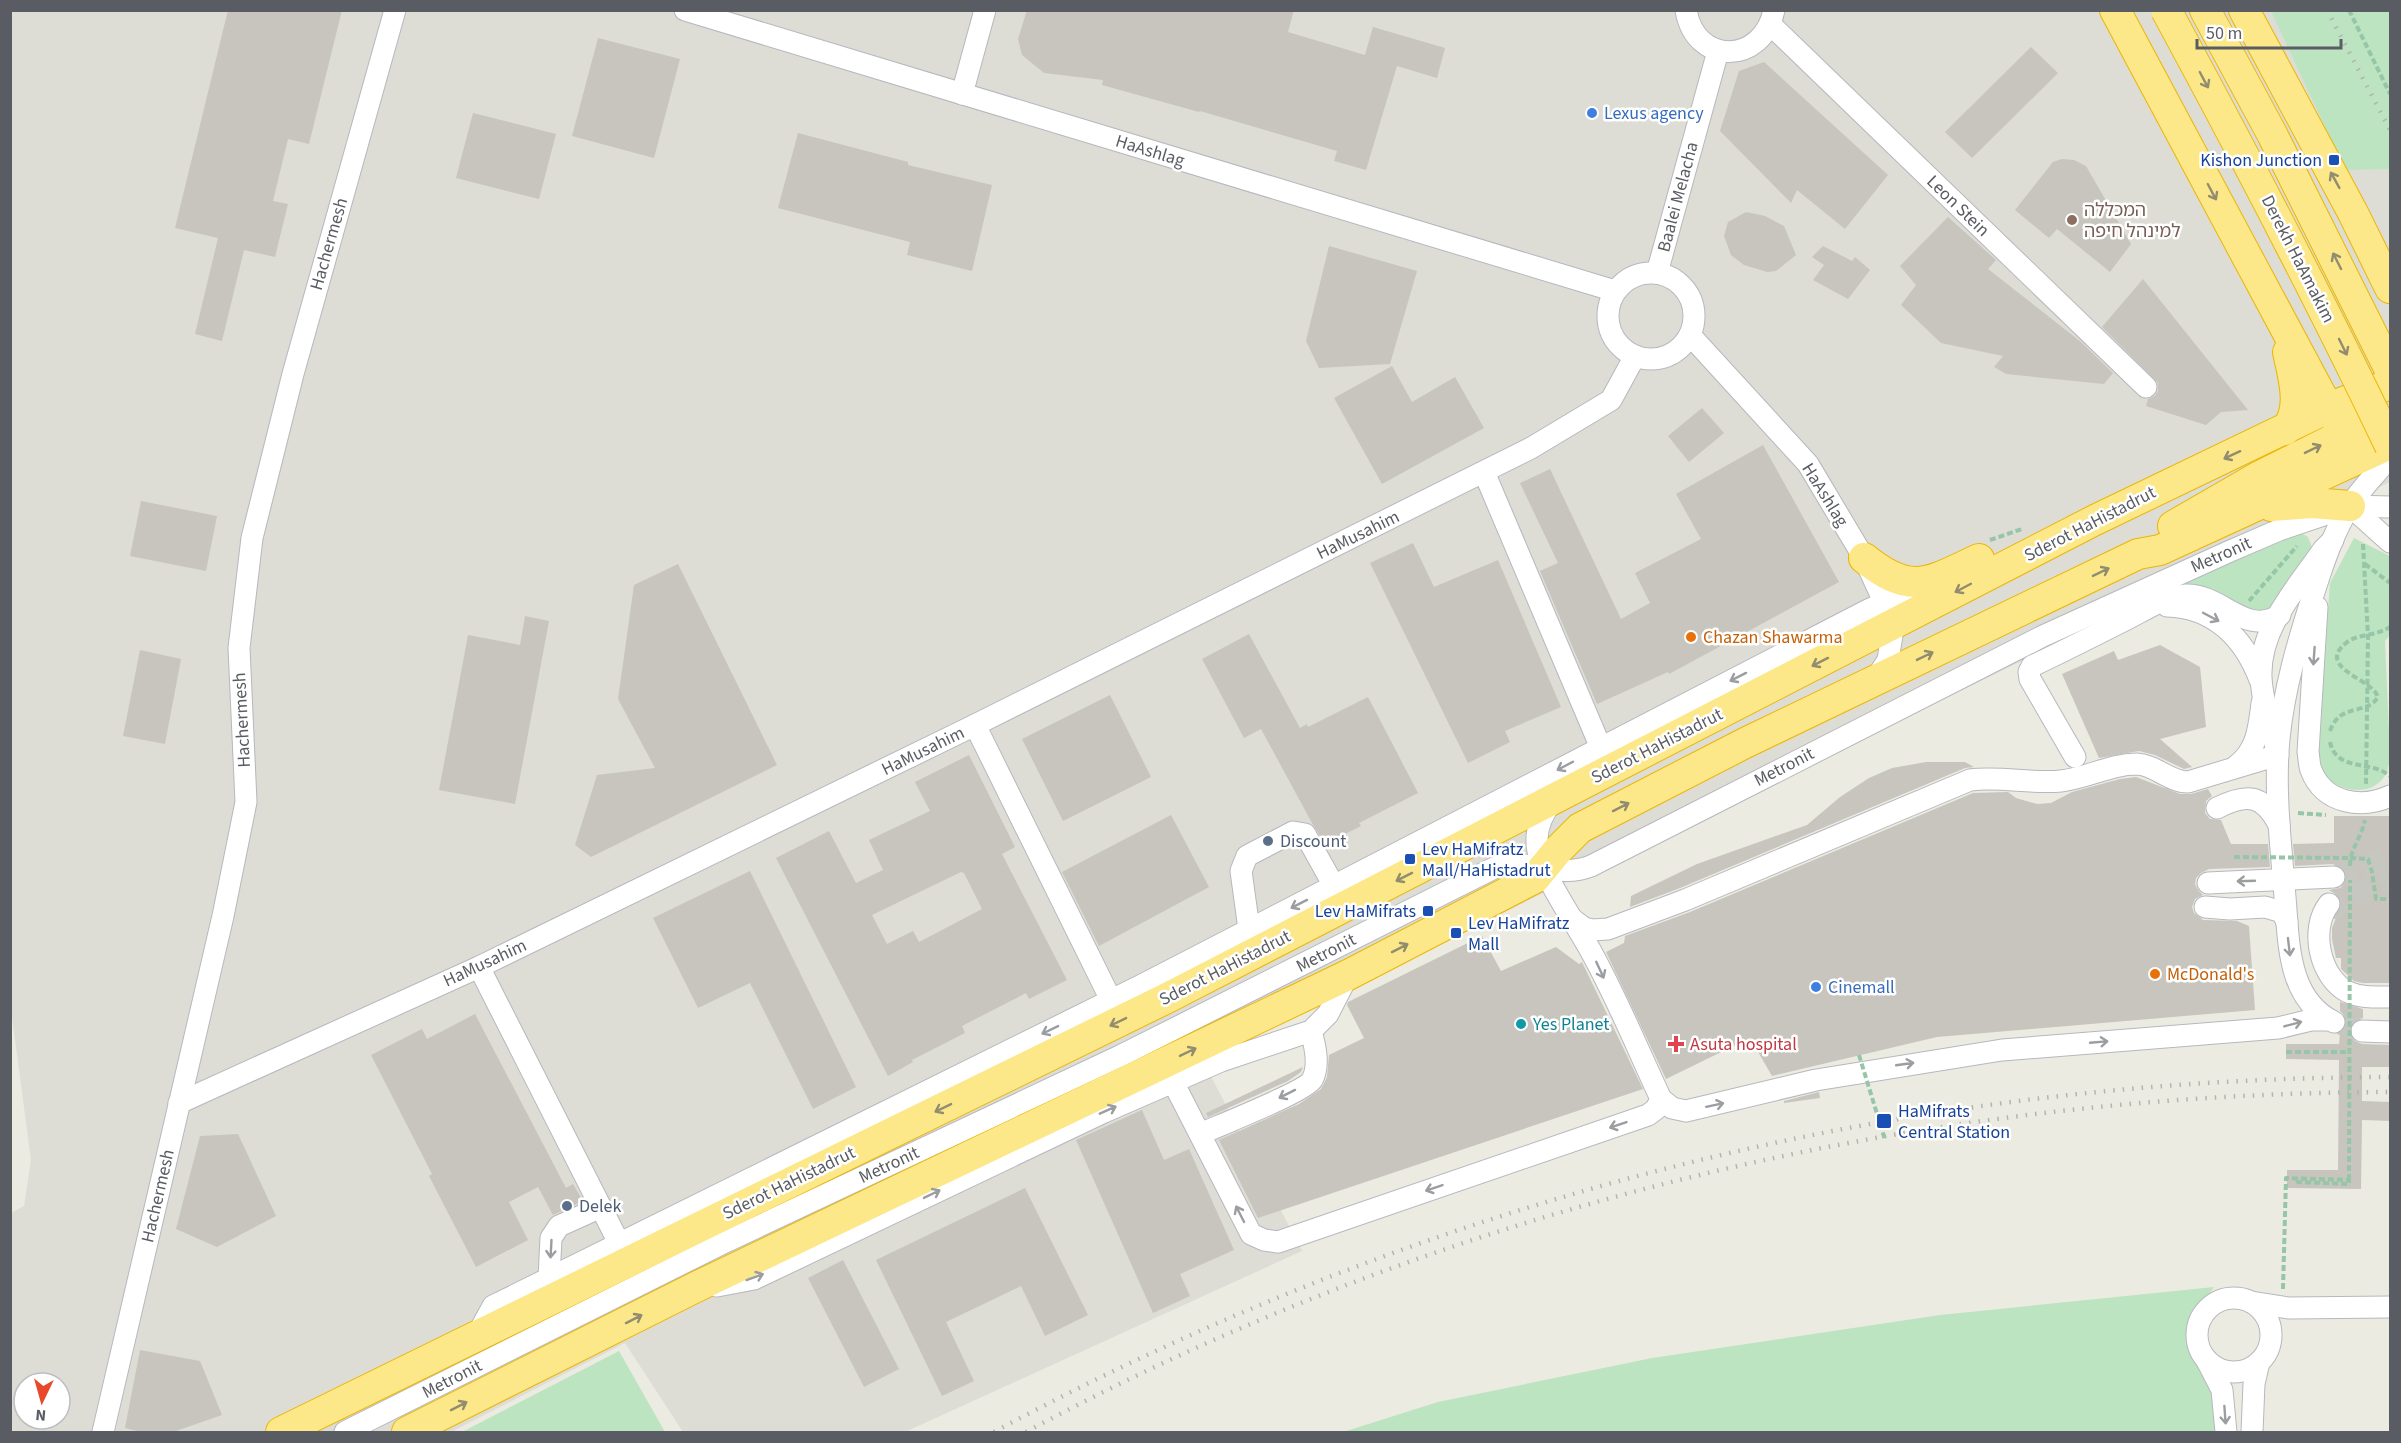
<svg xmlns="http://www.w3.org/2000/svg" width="2401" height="1443" font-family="'Source Sans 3','Noto Sans Hebrew',sans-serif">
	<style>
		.industrial { fill: #dddcd5; fill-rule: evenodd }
		.green { fill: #bde4c0 }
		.building { fill: #c7c5be; fill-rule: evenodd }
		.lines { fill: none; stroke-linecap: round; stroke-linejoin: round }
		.minor-tunnel { stroke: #c7c7c1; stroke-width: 21; stroke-dasharray: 21 10; stroke-linecap: butt }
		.minor-casing { stroke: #b6b8be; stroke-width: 23 }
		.highway-casing { stroke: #ecb601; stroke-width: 32 }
		.path { stroke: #96c5a8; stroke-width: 4; stroke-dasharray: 6 3; stroke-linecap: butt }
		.minor { stroke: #fff; stroke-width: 21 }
		.highway { stroke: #fce888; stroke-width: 30 }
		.rail { stroke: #b2b3b3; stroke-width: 4.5; stroke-dasharray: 1.5 8; stroke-linecap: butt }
		.highway-bridge-casing { stroke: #ecb601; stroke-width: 32; stroke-linecap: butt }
		.path-bridge { stroke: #96c5a8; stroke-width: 4; stroke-dasharray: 6 3; stroke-linecap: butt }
		.highway-bridge { stroke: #fce888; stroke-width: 30 }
		.oneway { stroke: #928d6f }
		.oneway2 { stroke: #9b9da1 }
		.shop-dot { fill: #3f7fe0; stroke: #fff; stroke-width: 2 }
		.transit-dot { fill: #1a4fb4; stroke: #fff; stroke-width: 2 }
		.education-dot { fill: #8d6e63; stroke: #fff; stroke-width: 2 }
		.food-dot { fill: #e8710a; stroke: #fff; stroke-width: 2 }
		.service-dot { fill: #5c6f8a; stroke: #fff; stroke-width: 2 }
		.culture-dot { fill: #0f9aa8; stroke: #fff; stroke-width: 2 }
		.health-dot { fill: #e0444e; stroke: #fff; stroke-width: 2 }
		.labels { text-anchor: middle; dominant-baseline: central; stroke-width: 5; stroke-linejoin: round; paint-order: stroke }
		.shop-label { font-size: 18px; fill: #366cbe; stroke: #fff; text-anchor: start }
		.street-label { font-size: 18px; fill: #595c62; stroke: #fff }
		.transit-label { font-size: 18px; fill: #164399; stroke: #fff; text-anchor: start }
		.education-label { font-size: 18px; fill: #785e54; stroke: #fff; text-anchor: start }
		.food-label { font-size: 18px; fill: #c56008; stroke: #fff; text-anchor: start }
		.service-label { font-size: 18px; fill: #4e5e75; stroke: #fff; text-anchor: start }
		.culture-label { font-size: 18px; fill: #0d838f; stroke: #fff; text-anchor: start }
		.health-label { font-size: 18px; fill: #be3a42; stroke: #fff; text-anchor: start }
	</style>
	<rect width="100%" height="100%" fill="#ecebe1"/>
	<path class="industrial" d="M10,11H2390V482L1202,1059L1302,1251L905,1432H683L625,1343L451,1432H11V1213L24,1206L31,1160L10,1002ZM24,1383H60V1419H24Z"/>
	<g class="green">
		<polygon points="2271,11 2390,11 2390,169 2345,170"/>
		<polygon points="2301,533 2308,537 2313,550 2273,607 2263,614 2174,587"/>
		<path d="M2354,538L2390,556V635L2385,641L2390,754C2389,763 2389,770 2384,777C2371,797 2338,792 2325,775C2319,769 2318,761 2317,753L2330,583Z"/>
		<polygon points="2214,1287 2196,1312 2189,1336 2191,1349 2213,1388 2220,1432 1343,1432 1438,1402 1652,1358 1940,1315"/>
		<polygon points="619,1351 665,1432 462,1432"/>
	</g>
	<g class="building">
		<polygon points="228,10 342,10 309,144 288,139 273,201 288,204 275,257 244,250 222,341 195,334 218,238 175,228"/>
		<polygon points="1027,10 1294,10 1288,32 1365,55 1373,27 1445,48 1437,78 1397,66 1366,170 1334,161 1337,151 1200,111 1199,112 1102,85 1103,80 1044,73 1022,55 1018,39"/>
		<polygon points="598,38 680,59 654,158 572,136"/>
		<polygon points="2031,47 2058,73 1972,158 1945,132"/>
		<polygon points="1764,62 1888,175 1845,229 1797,190 1791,203 1720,131 1739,71"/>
		<polygon points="473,113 556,134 539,199 456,178"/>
		<polygon points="798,133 908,162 908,165 992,185 972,271 907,255 910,242 778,208"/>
		<polygon points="2062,159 2074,160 2086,166 2131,244 2110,272 2057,229 2049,238 2015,210 2053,162"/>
		<polygon points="1746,212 1765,216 1784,226 1796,255 1776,271 1767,272 1744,265 1731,255 1724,236 1728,222"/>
		<polygon points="1948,217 1996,260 1988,269 2081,342 2113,373 2104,384 2006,374 1994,367 2003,356 1941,343 1901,305 1916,285 1900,266"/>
		<polygon points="1329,246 1417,271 1390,364 1319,368 1306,341"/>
		<polygon points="1823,246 1852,261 1855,257 1870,270 1848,299 1813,280 1824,265 1812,257"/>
		<polygon points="2143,279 2248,410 2221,412 2206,425 2146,406 2148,399 2155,396 2158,391 2158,383 2102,327"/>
		<polygon points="1392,366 1412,402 1455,377 1484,428 1382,484 1334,398"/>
		<polygon points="1702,408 1724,433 1689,462 1668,436"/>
		<polygon points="1763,445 1839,582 1669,674 1668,672 1597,704 1540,571 1558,563 1520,483 1550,469 1621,619 1650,603 1635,573 1701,539 1676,494"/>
		<polygon points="141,501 217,516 206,571 130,556"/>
		<polygon points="1413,543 1434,587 1498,560 1561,707 1505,731 1510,742 1468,763 1370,563"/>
		<polygon points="678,564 777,765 591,857 575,845 597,775 655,768 618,699 634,585"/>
		<polygon points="525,616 549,621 515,804 439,790 468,635 520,645"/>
		<polygon points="1249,634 1300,728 1307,724 1308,727 1368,697 1418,793 1359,823 1361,826 1325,844 1312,823 1261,729 1244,738 1202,659"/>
		<polygon points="2160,645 2200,667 2206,727 2160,739 2192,767 2184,769 2155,755 2139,751 2099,758 2062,674 2114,651 2118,660"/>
		<polygon points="140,650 181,659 165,744 123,736"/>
		<polygon points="1110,695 1151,777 1063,821 1022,739"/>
		<path d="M969,755L1015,847L1002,854L1067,980L1029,999L1026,993L962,1026L965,1033L912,1060L913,1062L888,1076L776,858L829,831L856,883L883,870L869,840L930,811L915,782ZM961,872L964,873L982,909L919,942L913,931L887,944L872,915Z"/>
		<polygon points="1926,762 1965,762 1974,767 1965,768 1680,888 1630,907 1631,896 1697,864 1807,825 1840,797 1869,778 1892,768"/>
		<polygon points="2136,777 2180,794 2191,794 2208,789 2212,796 2206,801 2205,813 2210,819 2221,820 2231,844 2268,844 2270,867 2209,869 2201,873 2196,878 2195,884 2198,890 2203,895 2195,899 2192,907 2194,913 2203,920 2237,921 2249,926 2255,1010 1937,1037 1772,1076 1750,1038 1666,1079 1606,952 1624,943 1625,936 1690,912 1973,793 2008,792 2016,798 2037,804 2051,803 2072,792 2120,779"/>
		<polygon points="1171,815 1209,887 1099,946 1062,872"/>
		<polygon points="2334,816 2391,816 2391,983 2363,983 2354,981 2341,969 2341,958 2336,958 2332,939 2332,928 2342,903 2340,897 2329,890 2340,888 2345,883 2347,877 2344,870 2333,864 2295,866 2293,844 2334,843"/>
		<polygon points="750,871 856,1087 813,1109 750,983 698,1008 653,918"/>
		<polygon points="1482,936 1501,971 1556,947 1579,964 1582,962 1643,1089 1258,1218 1219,1140 1299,1104 1321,1089 1327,1077 1329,1055 1364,1038 1347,1005 1348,1002"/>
		<polygon points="2340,1002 2363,1009 2363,1018 2356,1020 2349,1030 2351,1036 2355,1041 2362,1044 2391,1045 2391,1067 2362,1067 2362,1101 2391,1102 2391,1121 2362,1120 2361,1189 2287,1188 2287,1170 2338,1170 2339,1060 2286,1059 2286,1044 2339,1044 2340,1033 2345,1028 2347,1022 2345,1016 2340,1011"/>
		<polygon points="475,1014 566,1188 573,1184 583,1201 553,1215 538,1187 509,1202 528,1240 476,1267 429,1176 432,1174 371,1055 422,1029 427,1039"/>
		<polygon points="1303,1067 1301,1072 1288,1081 1208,1117 1206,1113"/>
		<polygon points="1819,1092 1820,1098 1784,1103 1784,1101"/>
		<polygon points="1142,1110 1164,1160 1189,1149 1234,1250 1180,1274 1190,1296 1153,1313 1076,1140"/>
		<polygon points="238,1134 276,1216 217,1247 176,1229 200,1136"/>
		<polygon points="1025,1188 1088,1315 1045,1336 1021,1286 946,1322 974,1381 942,1396 876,1260"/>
		<polygon points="843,1260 899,1369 864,1387 808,1278"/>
		<polygon points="140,1350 200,1361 222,1415 173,1432 141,1432 125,1428"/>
	</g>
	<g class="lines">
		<g class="minor-tunnel">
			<polyline points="2334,877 2368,865 2390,853"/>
			<path d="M2329,916C2339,895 2372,891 2390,879"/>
			<polyline points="2340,1024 2362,1031"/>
		</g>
		<g class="minor-casing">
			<g id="minor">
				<polyline points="685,10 1615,291"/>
				<path d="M1686,10C1695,66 1763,65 1774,10"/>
				<polyline points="1771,25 2146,387"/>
				<polyline points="962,94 985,10"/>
				<polyline points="1657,273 1718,51"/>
				<circle cx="1651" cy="316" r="43"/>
				<polyline points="1690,335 1808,464 1864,558 1884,602 1892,635 1888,660 1875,680"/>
				<polyline points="1484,472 1601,748"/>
				<polyline points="2350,506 2390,542"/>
				<path d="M2167,606C2214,607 2244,638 2260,680"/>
				<path d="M2317,607L2308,752C2309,757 2309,765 2311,770C2324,804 2362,809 2390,796"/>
				<polyline points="975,725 1111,1000"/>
				<path d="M2075,757L2030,679L2029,672L2032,666C2064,651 2095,635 2127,619C2145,610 2166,596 2186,595C2222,594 2245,637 2280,615"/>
				<path d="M2236,766C2257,751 2259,728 2262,703"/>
				<path d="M2217,808C2247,793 2263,794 2279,825"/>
				<polyline points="2208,883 2334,877"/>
				<path d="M2329,904C2309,929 2320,978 2348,992C2361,998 2376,997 2390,997"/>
				<polyline points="2205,907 2230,909 2265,907 2282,912 2287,922"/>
				<path d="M1572,919L1584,928L1592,930L1608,929L1685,900L1970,780C2001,776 2030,784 2061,781C2088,778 2110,764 2137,764C2156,765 2169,782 2188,782L2278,755C2272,730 2262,703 2261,677C2259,628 2297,588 2323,550L2333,540"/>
				<polyline points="1249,929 1241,871 1247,856 1293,832 1305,834 1334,886"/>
				<polyline points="479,967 619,1243"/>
				<path d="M2334,1022C2287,999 2289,942 2285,897C2281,845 2274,791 2279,739C2284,688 2299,638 2315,589C2324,561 2334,531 2350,506C2361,488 2377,473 2390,457"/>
				<polyline points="2362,1031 2390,1032"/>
				<path d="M1173,1082L1251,1234L1264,1240L1278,1242L1648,1115L1656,1109L1661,1099C1639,1052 1619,1003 1594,957C1578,926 1546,883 1538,851C1534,832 1542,814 1553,800"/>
				<polyline points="1661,1099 1672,1108 1686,1111 1816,1080 2002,1050 2278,1028 2311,1020 2330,1020"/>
				<polyline points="179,1103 479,967 975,725 1531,448 1611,400 1635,356"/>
				<path d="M1200,1134C1218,1126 1304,1092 1312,1080C1320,1066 1315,1045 1311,1031"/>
				<polyline points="549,1278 551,1238 559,1226 601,1207"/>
				<polyline points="717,1286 754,1279 1104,1112 1221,1061 1311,1031 1328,1014 1348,975"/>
				<circle cx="2234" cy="1335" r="37"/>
				<polyline points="2251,1302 2288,1308 2390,1307"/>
				<polyline points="476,1337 493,1306 1142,985 1866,611 1926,583"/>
				<polyline points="2206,1359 2222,1390 2226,1432"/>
				<polyline points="103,1432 223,916 246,802 239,648 252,538 293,374 395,10"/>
				<path d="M345,1432L719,1245L1122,1055L1494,868C1530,856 1555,880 1591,866L2043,636L2228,552L2279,530L2350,506L2390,507"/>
				<polyline points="2252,1432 2254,1384 2259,1362"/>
			</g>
		</g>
		<g class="highway-casing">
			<g id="highway">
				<polyline points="2115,10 2328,408 2346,433 2390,439"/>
				<polyline points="2205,10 2272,134 2390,370"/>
				<polyline points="2244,10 2353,213 2390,288"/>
				<path d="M2285,430C2304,410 2293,376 2288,352"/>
				<polyline points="2271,506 2312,503 2350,506"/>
				<polyline points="2173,526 2258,477 2346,433 2362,422"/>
				<path d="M1864,558C1912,597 1929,582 1979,559"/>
				<polyline points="281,1432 1169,997 2095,520 2328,408 2390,384"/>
				<polyline points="407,1432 698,1286 1348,975 1535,878 1558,850 1580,828 1745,743 2138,554 2160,550 2390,444"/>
			</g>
		</g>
		<g class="path">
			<polyline points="2349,10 2390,94"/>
			<polyline points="1990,540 2022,529"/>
			<polyline points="2363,544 2368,636 2366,785"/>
			<polyline points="2365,564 2390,583"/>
			<polyline points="2249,601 2297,546"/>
			<path d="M2330,731C2340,702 2367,716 2378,697C2373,679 2315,668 2346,643C2358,633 2375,637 2390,627"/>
			<path d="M2330,742C2336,772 2372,760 2390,776"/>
			<polyline points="2298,813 2326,815"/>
			<polyline points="2350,858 2368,859 2372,872 2376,899 2390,899"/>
			<path d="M2350,866C2350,849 2362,836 2365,820"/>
			<polyline points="2286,1052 2349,1052"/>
			<polyline points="2283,1289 2286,1178 2349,1180 2349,1184 2298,1182 2295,1178"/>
		</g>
		<use href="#minor" class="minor"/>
		<use href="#highway" class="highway"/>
		<g class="rail">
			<polyline points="2327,10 2390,130"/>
			<path d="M994,1432C1427,1199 1899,1078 2390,1077"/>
			<path d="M1026,1432C1444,1207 1917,1093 2390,1092"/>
		</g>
		<g class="highway-bridge-casing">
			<path id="highway-bridge" d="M2166,10C2244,154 2320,299 2390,446"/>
		</g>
		<g class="path-bridge">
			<polyline points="2234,857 2350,858"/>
			<polyline points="1859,1055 1885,1140"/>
			<polyline points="2349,1180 2350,880"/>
		</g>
		<use href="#highway-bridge" class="highway-bridge"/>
	</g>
	<defs><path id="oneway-shaft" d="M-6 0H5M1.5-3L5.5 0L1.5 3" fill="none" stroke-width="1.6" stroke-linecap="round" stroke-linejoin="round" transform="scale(1.5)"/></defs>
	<g class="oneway">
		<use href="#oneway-shaft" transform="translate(2204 80) rotate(62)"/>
		<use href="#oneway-shaft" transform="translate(2335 180) rotate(-119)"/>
		<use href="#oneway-shaft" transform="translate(2212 192) rotate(62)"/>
		<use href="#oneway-shaft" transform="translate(2337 261) rotate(-117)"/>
		<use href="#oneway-shaft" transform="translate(2343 347) rotate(64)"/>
		<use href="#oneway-shaft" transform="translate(2313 449) rotate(-26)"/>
		<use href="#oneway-shaft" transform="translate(2232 455) rotate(155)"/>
		<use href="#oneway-shaft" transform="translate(2101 572) rotate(-26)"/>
		<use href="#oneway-shaft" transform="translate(1963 588) rotate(152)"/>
		<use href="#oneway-shaft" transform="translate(1925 656) rotate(-26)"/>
		<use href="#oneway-shaft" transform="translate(1820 662) rotate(153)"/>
		<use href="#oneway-shaft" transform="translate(1621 807) rotate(-27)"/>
		<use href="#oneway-shaft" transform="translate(1404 877) rotate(153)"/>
		<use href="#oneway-shaft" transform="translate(1400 948) rotate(-27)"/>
		<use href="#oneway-shaft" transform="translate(1118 1022) rotate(154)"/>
		<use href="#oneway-shaft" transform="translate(1188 1052) rotate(-26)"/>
		<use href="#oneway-shaft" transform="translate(943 1108) rotate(154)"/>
		<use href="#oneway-shaft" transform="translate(634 1319) rotate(-27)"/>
		<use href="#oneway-shaft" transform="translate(459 1406) rotate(-27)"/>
	</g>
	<g class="oneway2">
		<use href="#oneway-shaft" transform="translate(2211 617) rotate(28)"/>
		<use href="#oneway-shaft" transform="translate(2314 656) rotate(94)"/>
		<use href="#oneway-shaft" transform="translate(1738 677) rotate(153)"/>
		<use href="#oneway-shaft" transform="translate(1565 766) rotate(152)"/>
		<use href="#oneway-shaft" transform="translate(2246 881) rotate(178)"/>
		<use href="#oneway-shaft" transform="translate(1299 904) rotate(153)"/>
		<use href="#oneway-shaft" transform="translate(2289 947) rotate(83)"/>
		<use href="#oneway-shaft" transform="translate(1600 970) rotate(65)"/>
		<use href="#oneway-shaft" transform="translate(2293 1024) rotate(-15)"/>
		<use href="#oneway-shaft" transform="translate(1050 1030) rotate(154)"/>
		<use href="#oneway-shaft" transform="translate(2099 1042) rotate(-5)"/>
		<use href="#oneway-shaft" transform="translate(1905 1064) rotate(-8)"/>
		<use href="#oneway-shaft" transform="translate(1287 1094) rotate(153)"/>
		<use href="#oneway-shaft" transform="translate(1715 1105) rotate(-12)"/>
		<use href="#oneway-shaft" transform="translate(1108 1110) rotate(-24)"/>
		<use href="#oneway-shaft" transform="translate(1618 1125) rotate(161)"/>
		<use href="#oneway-shaft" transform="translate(1434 1188) rotate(161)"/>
		<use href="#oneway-shaft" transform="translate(932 1194) rotate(-26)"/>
		<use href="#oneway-shaft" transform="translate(1240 1214) rotate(-117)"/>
		<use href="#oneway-shaft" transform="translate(551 1249) rotate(93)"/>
		<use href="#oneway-shaft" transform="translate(755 1277) rotate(-20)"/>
		<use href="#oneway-shaft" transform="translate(2225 1415) rotate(86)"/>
	</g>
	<g class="shop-dot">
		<circle cx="1592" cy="113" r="6"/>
		<circle cx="1816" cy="987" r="6"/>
	</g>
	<g class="transit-dot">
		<rect x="2328" y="154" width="12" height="12" rx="3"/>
		<rect x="1404" y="853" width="12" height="12" rx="3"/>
		<rect x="1422" y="905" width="12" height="12" rx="3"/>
		<rect x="1450" y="927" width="12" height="12" rx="3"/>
		<rect x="1876" y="1113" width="16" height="16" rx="3"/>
	</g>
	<circle class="education-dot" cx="2072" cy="220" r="6"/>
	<g class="food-dot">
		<circle cx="1691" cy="637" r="6"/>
		<circle cx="2155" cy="974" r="6"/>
	</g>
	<g class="service-dot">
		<circle cx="1268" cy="841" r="6"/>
		<circle cx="567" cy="1206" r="6"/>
	</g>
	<circle class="culture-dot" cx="1521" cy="1024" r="6"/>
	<path class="health-dot" d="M1673 1035h6v6h6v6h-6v6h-6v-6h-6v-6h6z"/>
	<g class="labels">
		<g class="shop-label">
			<text x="1604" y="113">Lexus agency</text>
			<text x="1828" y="987">Cinemall</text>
		</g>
		<g class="street-label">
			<text transform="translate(1150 151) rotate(17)">HaAshlag</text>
			<text transform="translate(1678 197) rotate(-75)">Baalei Melacha</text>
			<text transform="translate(1958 206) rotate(44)">Leon Stein</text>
			<text transform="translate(329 244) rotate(-74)">Hachermesh</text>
			<text transform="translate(2298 259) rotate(63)">Derekh HaAmakim</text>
			<text transform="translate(1825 495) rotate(58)">HaAshlag</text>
			<text transform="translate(2090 524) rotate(-27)">Sderot HaHistadrut</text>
			<text transform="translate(1358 535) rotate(-26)">HaMusahim</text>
			<text transform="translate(2221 555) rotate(-24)">Metronit</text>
			<text transform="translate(242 720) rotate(-93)">Hachermesh</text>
			<text transform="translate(1657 746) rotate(-27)">Sderot HaHistadrut</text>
			<text transform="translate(923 751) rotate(-26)">HaMusahim</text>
			<text transform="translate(1784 767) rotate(-27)">Metronit</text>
			<text transform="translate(1326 953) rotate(-27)">Metronit</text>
			<text transform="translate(485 963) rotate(-25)">HaMusahim</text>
			<text transform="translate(1225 968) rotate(-27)">Sderot HaHistadrut</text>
			<text transform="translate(889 1165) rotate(-25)">Metronit</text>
			<text transform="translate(789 1183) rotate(-26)">Sderot HaHistadrut</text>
			<text transform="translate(158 1196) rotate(-77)">Hachermesh</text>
			<text transform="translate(452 1379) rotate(-27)">Metronit</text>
		</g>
		<g class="transit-label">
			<text x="2322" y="160" text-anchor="end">Kishon Junction</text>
			<text x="1422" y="849">Lev HaMifratz<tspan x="1422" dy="21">Mall/HaHistadrut</tspan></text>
			<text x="1416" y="911" text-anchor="end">Lev HaMifrats</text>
			<text x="1468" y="923">Lev HaMifratz<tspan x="1468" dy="21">Mall</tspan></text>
			<text x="1898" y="1111">HaMifrats<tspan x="1898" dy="21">Central Station</tspan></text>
		</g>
		<g class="education-label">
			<text x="2084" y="210">המכללה<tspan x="2084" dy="21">למינהל חיפה</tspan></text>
		</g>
		<g class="food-label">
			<text x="1703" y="637">Chazan Shawarma</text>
			<text x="2167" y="974">McDonald's</text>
		</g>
		<g class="service-label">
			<text x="1280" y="841">Discount</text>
			<text x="579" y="1206">Delek</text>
		</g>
		<g class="culture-label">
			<text x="1533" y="1024">Yes Planet</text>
		</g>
		<g class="health-label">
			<text x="1690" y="1044">Asuta hospital</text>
		</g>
	</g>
	<rect width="2401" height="1443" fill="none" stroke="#595c62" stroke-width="24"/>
	<g transform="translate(42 1401) rotate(185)"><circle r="28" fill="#ffffff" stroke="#bdbec0" stroke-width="1.5"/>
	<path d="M0-4.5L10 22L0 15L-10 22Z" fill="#e8492b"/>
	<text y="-9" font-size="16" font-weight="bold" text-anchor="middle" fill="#595c62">N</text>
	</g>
	<path d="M2197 39v9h144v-9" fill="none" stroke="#595c62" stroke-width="3"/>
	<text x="2206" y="39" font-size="18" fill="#595c62" stroke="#ffffff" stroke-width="4.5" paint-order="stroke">50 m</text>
</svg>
